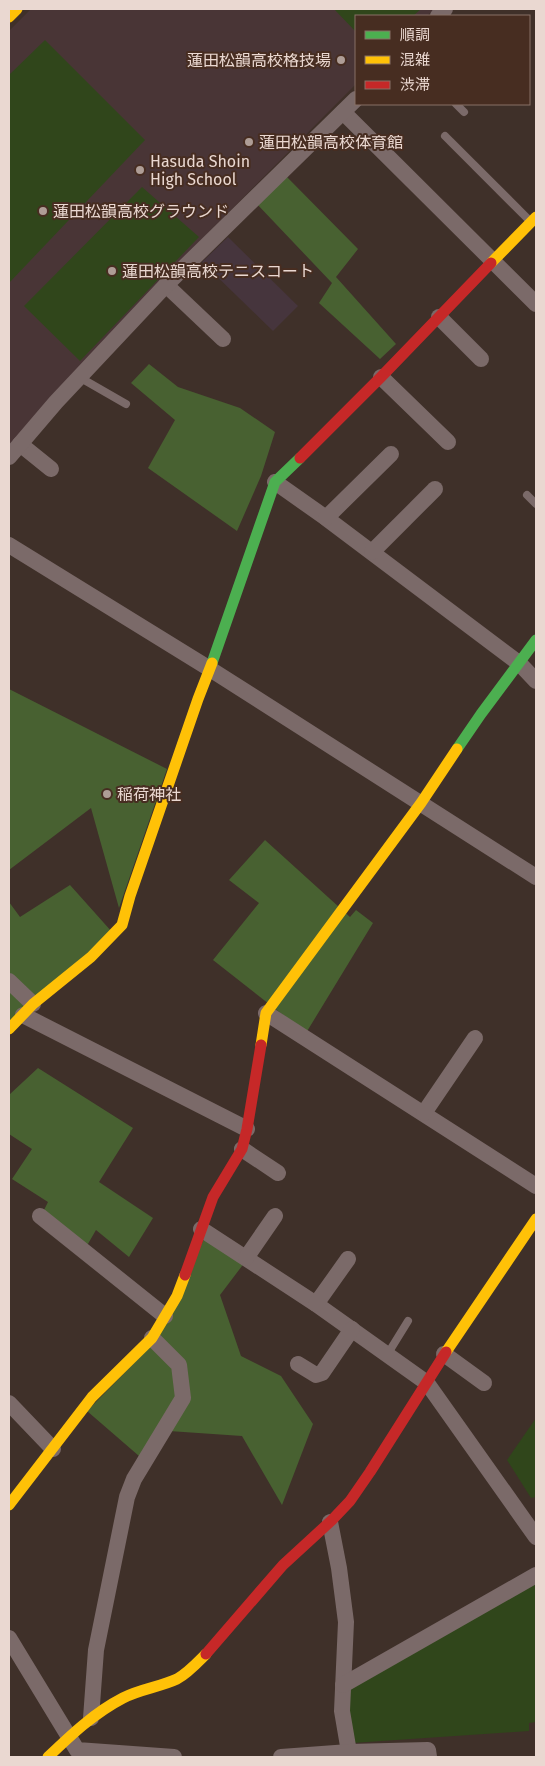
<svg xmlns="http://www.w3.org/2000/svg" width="545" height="1766" font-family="'Fira Sans','Noto Sans JP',sans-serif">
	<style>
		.industrial { fill: #46353d }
		.education { fill: #493536 }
		.green { fill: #30461b }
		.forest { fill: #486131 }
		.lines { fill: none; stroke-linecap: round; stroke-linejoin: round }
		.lane { stroke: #7b6a69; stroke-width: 8 }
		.street { stroke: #7b6a69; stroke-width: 16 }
		.fast { stroke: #4caf50; stroke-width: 11 }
		.slow { stroke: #ffc107; stroke-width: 11 }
		.jam { stroke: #c62828; stroke-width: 11 }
		.poi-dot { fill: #ae9d96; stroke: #472d21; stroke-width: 2 }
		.labels { text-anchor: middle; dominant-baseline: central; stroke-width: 4; stroke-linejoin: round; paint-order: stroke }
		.poi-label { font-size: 16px; fill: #ead8d1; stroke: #472d21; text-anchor: start }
	</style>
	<rect width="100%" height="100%" fill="#3f3029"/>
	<polygon class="industrial" points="228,237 298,306 273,331 202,262"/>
	<polygon class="education" points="31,9 434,9 427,16 356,16 356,84 206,235 9,449 9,31"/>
	<g class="green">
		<polygon points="334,9 421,9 413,16 356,16 356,32"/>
		<polygon points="45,40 145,140 9,283 9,75"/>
		<polygon points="142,187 199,237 80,361 24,306"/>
		<polygon points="536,1418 536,1497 531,1498 507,1460"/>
		<polygon points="536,1580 536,1722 529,1723 529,1731 352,1743 346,1687"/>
	</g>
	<g class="forest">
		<polygon points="285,175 358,249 336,277 396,344 380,359 319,303 332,283 256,203"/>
		<polygon points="149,364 178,387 240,408 275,432 261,476 237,531 148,468 175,420 131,383"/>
		<polygon points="9,689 167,769 119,908 91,808 9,870"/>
		<polygon points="265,840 350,917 356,910 373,923 306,1033 213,960 259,903 229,880"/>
		<polygon points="70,885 112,932 9,1021 9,902 20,917"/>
		<polygon points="38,1068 133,1128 99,1182 153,1218 129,1257 96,1230 85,1249 41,1216 48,1202 12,1179 32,1149 9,1134 9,1095"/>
		<polygon points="205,1237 245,1262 220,1295 241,1356 281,1376 313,1424 282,1505 242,1436 169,1431 139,1456 87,1411 151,1346"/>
	</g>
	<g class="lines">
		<g class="lane">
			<polyline points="456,104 464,112"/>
			<polyline points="445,136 530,221"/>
			<polyline points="79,377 126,404"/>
			<polyline points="527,495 536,504"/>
			<polyline points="387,1355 408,1321"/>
		</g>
		<g class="street">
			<polyline points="438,16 445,9"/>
			<polyline points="343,112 536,304"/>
			<polyline points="166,285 223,339"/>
			<polyline points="439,317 481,359"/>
			<polyline points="381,377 448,442"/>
			<polyline points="20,444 51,469"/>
			<polyline points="9,457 56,402 166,285 356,99"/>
			<polyline points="275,482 326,518 520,664 536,681"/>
			<polyline points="326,518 391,454"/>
			<polyline points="9,545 210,669 536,877"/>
			<polyline points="372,552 435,489"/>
			<polyline points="9,981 33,1004"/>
			<polyline points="266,1013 536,1186"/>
			<polyline points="23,1015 247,1129"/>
			<polyline points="424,1113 475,1038"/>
			<polyline points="242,1149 278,1173"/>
			<polyline points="40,1216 165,1316"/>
			<polyline points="201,1229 316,1304 427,1383 536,1537"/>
			<polyline points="246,1258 275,1216"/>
			<polyline points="316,1304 348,1259"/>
			<polyline points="444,1354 484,1383"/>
			<polyline points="298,1364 316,1375 322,1373 352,1329"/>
			<polyline points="9,1403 53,1449"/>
			<polyline points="330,1522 339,1568 346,1622 342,1711 349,1752"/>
			<polyline points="9,1638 77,1750 174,1757"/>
			<polyline points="343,1685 536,1575"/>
			<polyline points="91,1718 96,1650 127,1497 134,1479 183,1398 179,1365 152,1338"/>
			<polyline points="281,1757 349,1752 428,1750 429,1757"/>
		</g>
		<g class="fast">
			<polyline points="212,663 275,482 300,458"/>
			<polyline points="457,749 481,714 536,640"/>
		</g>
		<g class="slow">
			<polyline points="9,17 17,9"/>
			<polyline points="491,263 536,217"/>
			<polyline points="9,1029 33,1004 91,957 122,925 130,896 198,699 212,663"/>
			<polyline points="261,1045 266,1013 421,803 457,749"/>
			<polyline points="446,1352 536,1219"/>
			<polyline points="9,1505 92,1397 152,1338 177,1296 185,1275"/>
			<path d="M48,1757C71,1735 94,1713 123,1698C140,1689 160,1687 177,1679C188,1673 197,1663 206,1654"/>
		</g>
		<g class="jam">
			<polyline points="300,458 381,377 491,263"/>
			<polyline points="185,1275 213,1197 242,1149 247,1129 261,1045"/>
			<polyline points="206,1654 283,1565 332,1520 350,1501 370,1472 446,1352"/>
		</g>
	</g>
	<g class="poi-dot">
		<circle cx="341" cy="60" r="5"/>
		<circle cx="249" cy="142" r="5"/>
		<circle cx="140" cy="170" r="5"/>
		<circle cx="43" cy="211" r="5"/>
		<circle cx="112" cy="271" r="5"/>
		<circle cx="107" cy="794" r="5"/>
	</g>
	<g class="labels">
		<g class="poi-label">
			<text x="331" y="60" text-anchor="end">蓮田松韻高校格技場</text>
			<text x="259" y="142">蓮田松韻高校体育館</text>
			<text x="150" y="161">Hasuda Shoin<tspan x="150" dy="18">High School</tspan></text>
			<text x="53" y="211">蓮田松韻高校グラウンド</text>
			<text x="122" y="271">蓮田松韻高校テニスコート</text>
			<text x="117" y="794">稲荷神社</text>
		</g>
	</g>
	<rect width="545" height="1766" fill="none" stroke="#ead8d1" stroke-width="20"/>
	<rect x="355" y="15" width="175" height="90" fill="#472d21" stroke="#887167"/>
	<rect x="365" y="31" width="25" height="8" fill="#4caf50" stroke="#887167"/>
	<text x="400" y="40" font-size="15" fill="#ead8d1">順調</text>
	<rect x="365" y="56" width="25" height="8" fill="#ffc107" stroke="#887167"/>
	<text x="400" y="65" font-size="15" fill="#ead8d1">混雑</text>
	<rect x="365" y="81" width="25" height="8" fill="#c62828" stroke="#887167"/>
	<text x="400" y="90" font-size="15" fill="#ead8d1">渋滞</text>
</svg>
